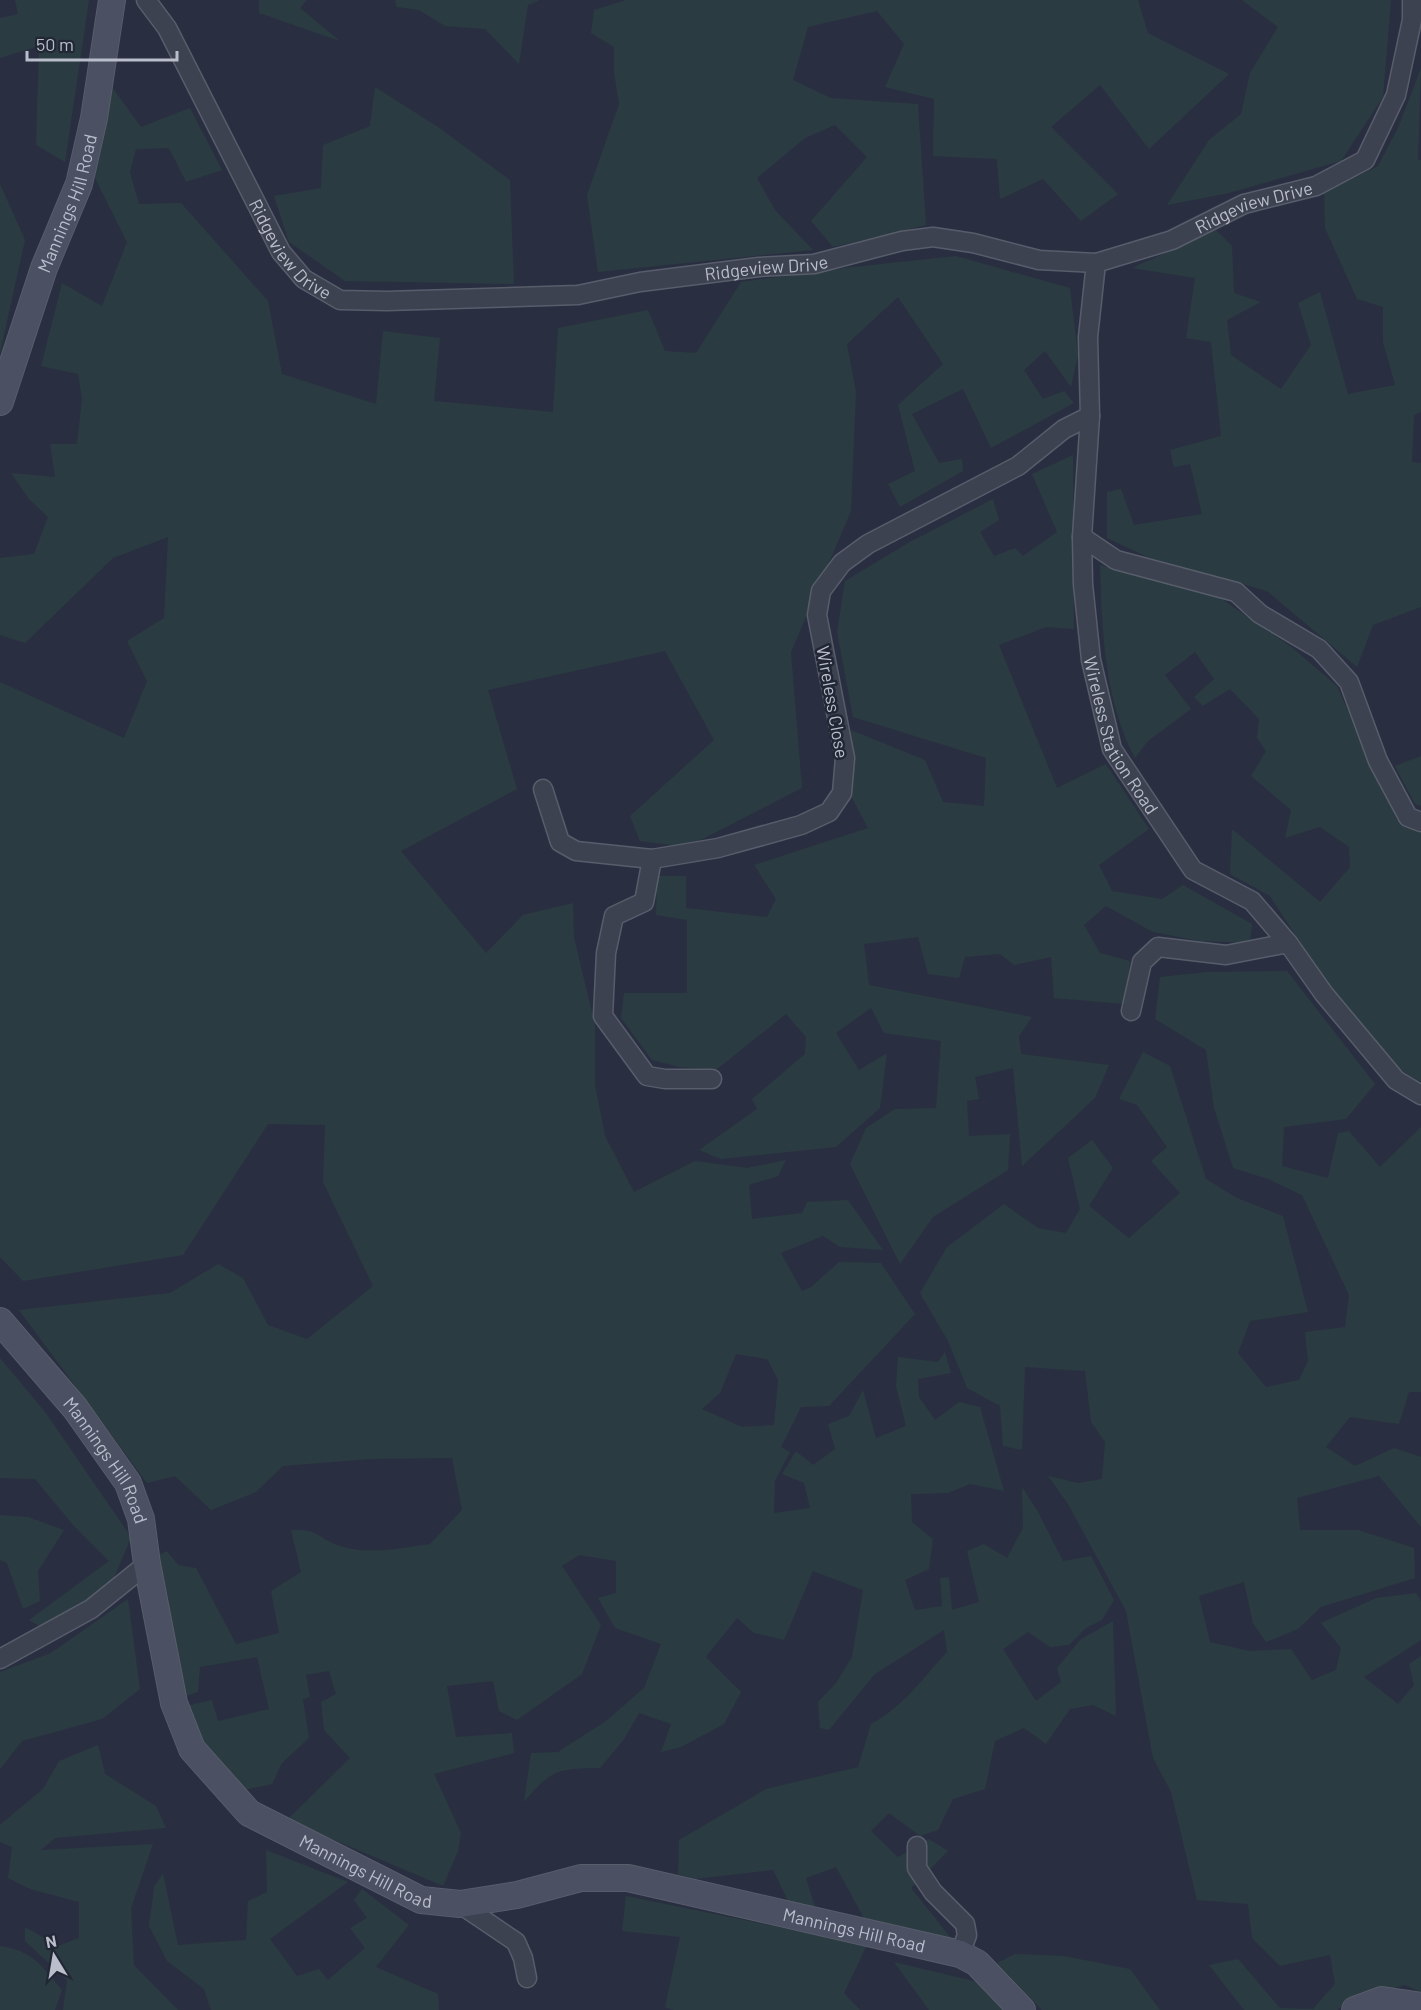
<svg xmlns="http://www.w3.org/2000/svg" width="1421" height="2010" font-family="Barlow,sans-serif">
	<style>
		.green { fill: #2b3b42; fill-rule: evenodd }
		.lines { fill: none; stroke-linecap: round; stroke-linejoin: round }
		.street-casing { stroke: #585d6b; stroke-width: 21 }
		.secondary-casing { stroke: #585d6b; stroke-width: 28 }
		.street { stroke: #3d4251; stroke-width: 18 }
		.secondary { stroke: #4b5063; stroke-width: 26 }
		.labels { text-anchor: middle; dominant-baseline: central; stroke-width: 5; stroke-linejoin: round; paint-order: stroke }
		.street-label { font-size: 18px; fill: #babecb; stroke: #222736 }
	</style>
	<rect width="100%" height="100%" fill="#292f41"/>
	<g class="green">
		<polygon points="15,0 89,0 65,162 36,145 39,46 0,58 0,18 18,14"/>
		<polygon points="259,0 307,0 300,8 340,41 259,13"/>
		<polygon points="395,0 540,0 528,5 519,64 485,29 445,26 419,10 397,7"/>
		<polygon points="626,0 1138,0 1148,33 1229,74 1149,149 1100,85 1051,127 1118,194 1081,221 1043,179 1000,199 997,159 933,156 934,99 885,87 904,44 877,11 808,27 793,80 831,98 918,104 926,225 833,247 811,221 867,157 835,125 805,138 757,178 775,210 813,250 598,272 587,195 619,104 614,72 614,47 591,33 594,10"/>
		<polygon points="1242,0 1391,0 1383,97 1341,161 1229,193 1167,205 1209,140 1241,114 1250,73 1278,27"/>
		<polygon points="1421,68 1418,159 1421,160 1421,412 1414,415 1412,462 1421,463 1421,607 1373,625 1357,667 1267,591 1147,557 1107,538 1107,492 1121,489 1134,525 1202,514 1190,464 1174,467 1170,450 1221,436 1211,342 1186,338 1195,278 1132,268 1216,230 1232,246 1234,293 1261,302 1227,320 1231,355 1281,389 1311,345 1298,303 1320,292 1348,394 1395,385 1383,342 1383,307 1357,299 1325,228 1324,193 1378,166 1398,128"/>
		<path d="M112,87L141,127L190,108L222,170L186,182L169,148L136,149L130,172L139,204L181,203L268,301L282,374L376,404L383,331L440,338L434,401L553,412L558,328L648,310L665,351L696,353L741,282L844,268L956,256L1070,288L1078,355L1071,387L1045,351L1024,370L1043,399L1064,391L1074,403L991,448L963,389L912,414L939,463L962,459L963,471L900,507L888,484L915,471L898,405L943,364L898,297L847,344L856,392L851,511L791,652L802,788L687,847L640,841L630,816L714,740L665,651L488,690L517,789L401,851L486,953L523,915L573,903L574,937L595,1025V1085L605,1136L634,1192L695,1161L747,1168L786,1160L778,1176L749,1185L752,1219L802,1213L807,1202L848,1200L883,1250L840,1247L823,1236L781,1253L802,1291L811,1287L839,1262L881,1263L915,1314L829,1406L801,1407L781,1447L790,1452L775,1481L774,1513L810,1508L804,1483L782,1474L796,1451L813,1465L835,1449L828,1424L849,1416L863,1390L876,1438L906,1426L896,1386L898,1357L938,1362L945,1352L951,1373L918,1379L919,1397L935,1420L959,1402L980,1407L1004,1491L970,1484L948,1493L911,1494L912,1522L933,1539L929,1569L905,1580L915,1610L942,1606L940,1578L949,1577L952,1610L979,1602L967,1551L984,1544L1007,1558L1023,1528L1022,1487L1037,1510L1063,1561L1091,1556L1114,1600L1102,1620L1086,1628L1069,1645L1050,1647L1028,1632L1003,1649L1036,1701L1061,1682L1057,1668L1081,1639L1113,1621L1116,1716L1093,1705L1070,1709L1046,1744L1024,1728L995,1741L985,1789L953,1799L938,1830L920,1836L889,1813L871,1831L898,1857L929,1839L948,1851L911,1888L951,1938L865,1920L836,1867L806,1878L817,1913L791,1907L773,1870L695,1879L678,1874L679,1840L766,1789L858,1767L871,1724C902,1708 924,1677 947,1652L944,1630L875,1674L829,1730L820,1728L818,1702L836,1683L852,1657L863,1590L813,1571L784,1640L754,1633L737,1618L706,1657L741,1692L724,1724L681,1747L661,1752L671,1724L639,1713L625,1738L600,1768C557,1769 553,1768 524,1802L531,1753L558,1752L606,1721L644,1688L661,1644L615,1628L598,1598L616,1593V1561L579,1555L562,1566L601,1625L582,1674L517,1720L499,1711L493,1681L447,1686L456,1737L512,1733L514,1753L434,1774L461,1833L458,1851L443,1886L287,1820L350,1758L324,1730L321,1702L336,1694L329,1671L306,1675L310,1697L303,1699L309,1738L282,1763L272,1784L238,1791L191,1728L185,1706L212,1700L218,1721L269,1709L257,1657L200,1667L198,1692L180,1698L159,1555L167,1551L178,1565L196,1568L236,1644L279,1633L271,1591L301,1572L291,1530C319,1529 315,1536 337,1545C366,1556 401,1548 430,1544L462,1510L452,1458L369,1459L283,1466L256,1492L211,1510L175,1476L147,1483L19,1310L170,1293L218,1264L243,1278L268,1325L307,1339L373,1286L323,1182L325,1125L268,1124L183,1255L23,1281L0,1257V682L124,738L147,681L127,641L164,618L168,537L113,558L25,643L0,635V558L34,554L48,517L29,499L11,473L55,477L50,444H77L82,399L78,374L41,366L62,283L102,306L127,242L93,174ZM736,1354L767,1359L778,1380L774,1425L742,1427L702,1409L720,1393Z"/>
		<polygon points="375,87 438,127 510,180 514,284 345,281 289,242 274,196 321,188 323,145 370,126"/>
		<polygon points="0,184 25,240 0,353"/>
		<polygon points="1073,455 1074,629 1046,627 999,645 1057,788 1106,764 1149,829 1099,865 1112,891 1162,899 1183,885 1252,924 1250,943 1200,941 1153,932 1106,906 1084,925 1100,953 1130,961 1125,1004 1054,998 1051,957 1014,965 1000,954 965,957 959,978 928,974 918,937 864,944 869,985 1032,1017 1019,1036 1021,1054 1109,1065 1095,1098 1022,1166 1013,1068 975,1077 979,1099 967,1101 969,1136 1010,1134 1008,1170 933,1217 900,1264 850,1164 866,1128 895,1109 936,1108 941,1041 884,1033 871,1008 836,1033 859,1070 887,1053 880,1108 836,1147 721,1159 699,1150 757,1109 752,1099 805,1054 806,1037 786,1014 717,1069 679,1067 652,1060 621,1018 624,993 687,993 687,920 656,915 657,876 686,876 686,908 767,917 776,899 754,865 868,828 849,792 851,730 925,760 943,802 984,806 986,758 853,717 837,632 845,581 908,543 993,499 999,520 980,532 994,556 1015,548 1023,556 1057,532 1032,474"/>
		<path d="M1100,565L1220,598L1290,646L1337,686L1397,820L1421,832V1082L1399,1069L1331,990L1270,896L1230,874L1232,829L1320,902L1350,867L1349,847L1320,827L1285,838L1291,810L1251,776L1266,751L1257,738L1259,719L1230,689L1203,706L1194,697L1214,679L1195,652L1165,675L1191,709L1148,741L1135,758C1104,700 1102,629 1100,565Z"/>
		<polygon points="1421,756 1421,806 1415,804 1395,766"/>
		<polygon points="1287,971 1375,1084 1346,1119 1284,1127 1282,1166 1328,1178 1338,1133 1349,1131 1380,1167 1421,1127 1421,1392 1409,1392 1399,1424 1350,1417 1326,1447 1355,1466 1394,1448 1421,1457 1421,1527 1379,1476 1297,1498 1300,1530 1358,1530 1414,1548 1415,1578 1321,1607 1298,1629 1266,1642 1253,1623 1244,1582 1199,1596 1210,1642 1250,1651 1291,1649 1312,1680 1336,1670 1341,1648 1321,1623 1376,1598 1416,1593 1421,1601 1421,1640 1364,1677 1398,1704 1414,1685 1409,1664 1421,1656 1421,1992 1405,1985 1354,1998 1337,2010 1244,2010 1209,1965 1238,1959 1280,2008 1313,2009 1335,1984 1330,1955 1280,1966 1252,1938 1248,1904 1197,1900 1171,1792 1153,1758 1126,1611 1068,1504 1048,1476 1078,1483 1102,1479 1105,1442 1091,1422 1085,1371 1025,1367 1022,1450 1003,1446 1000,1406 967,1388 948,1341 920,1293 947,1247 1004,1204 1038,1228 1066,1233 1080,1209 1068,1158 1092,1140 1113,1168 1089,1206 1129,1238 1180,1193 1151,1161 1167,1147 1137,1105 1119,1099 1143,1052 1170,1066 1206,1179 1237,1198 1283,1216 1308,1312 1250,1321 1238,1353 1266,1387 1299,1380 1308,1361 1305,1332 1345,1327 1349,1295 1302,1195 1268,1179 1233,1168 1214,1108 1206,1050 1155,1019 1160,977 1207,972"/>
		<polygon points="0,1358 45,1412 131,1537 112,1583 42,1628 29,1620 109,1561 74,1526 35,1479 0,1478"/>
		<polygon points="0,1515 28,1517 64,1530 38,1571 40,1601 23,1609 7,1563 0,1560"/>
		<polygon points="128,1599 140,1689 102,1719 22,1741 0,1769 0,1672 51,1653"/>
		<polygon points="98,1745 105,1774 156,1806 166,1828 55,1838 41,1850 153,1844 131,1908 134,1965 178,2010 63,2010 67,1980 25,1941 25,1927 58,1946 79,1938 79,1902 30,1889 8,1878 12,1847 0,1842 0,1825 43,1789 59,1761"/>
		<polygon points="266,1850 348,1882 270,1939 297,1976 319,1969 328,1980 365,1948 350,1928 367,1918 354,1900 362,1889 409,1925 376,1967 438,1994 439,2010 211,2010 204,1989 167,1961 149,1926 154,1887 163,1873 178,1945 246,1940 248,1901 267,1892"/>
		<polygon points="626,1896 867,1945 844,1993 860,2010 673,2010 665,2007 680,1937 622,1931"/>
		<path d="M0,1946C33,1951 41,1965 62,1990L55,2010H0Z"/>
		<polygon points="1015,1954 1064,1956 1130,1969 1160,2010 1042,2010 997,1963"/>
		<polygon points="894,1962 990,1985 1008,2010 929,2010"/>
	</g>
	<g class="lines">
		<g class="street-casing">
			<g id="street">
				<path id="s1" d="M146,0L167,28L281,252L304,279L340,300L387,301L578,295L640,282L759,267L814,264L902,241L933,237L973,243L1039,260L1096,263L1172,240L1244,204L1316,186L1365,160L1396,95L1412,20V0"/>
				<path id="s2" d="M1096,263L1088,337L1090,416L1082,537L1083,584L1091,660L1112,749L1193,870L1252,901L1288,943L1324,994L1396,1080L1421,1095"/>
				<polyline points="1082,537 1116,560 1236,592 1260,614 1319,649 1349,682 1378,761 1408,817 1421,822"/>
				<polyline points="543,789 560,842 576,851 652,859"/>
				<polyline points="1131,1011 1142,962 1158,947 1226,955 1288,943"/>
				<polyline points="712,1079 665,1079 647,1076 603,1016 606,953 614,916 644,902 652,859 718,848 801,825 829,812 842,793 845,758 817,615 821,591 842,563 868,544 1018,466 1064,429 1090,416"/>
				<polyline points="0,1659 91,1609 147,1564"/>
				<polyline points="917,1846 917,1868 933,1892 965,1924 967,1935 960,1954"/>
				<polyline points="460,1904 516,1942 523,1958 527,1978"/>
			</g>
		</g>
		<g class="secondary-casing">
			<g id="secondary">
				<path id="s3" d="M0,402L44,268L79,184L94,118L112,0"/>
				<path id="s4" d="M0,1321L75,1408L128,1483L141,1519L147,1564L174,1703L192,1749L249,1813L421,1900L460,1904L517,1895L581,1878H628L960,1954L977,1963L1022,2010"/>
				<polyline points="1355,2010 1382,2000 1421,2006"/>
			</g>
		</g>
		<use href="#street" class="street"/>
		<use href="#secondary" class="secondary"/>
	</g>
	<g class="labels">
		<g class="street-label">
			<text stroke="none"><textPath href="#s3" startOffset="210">Mannings Hill Road</textPath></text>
			<text stroke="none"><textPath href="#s1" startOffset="1296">Ridgeview Drive</textPath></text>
			<text stroke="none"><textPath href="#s1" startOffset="290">Ridgeview Drive</textPath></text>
			<text stroke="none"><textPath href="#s1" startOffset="792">Ridgeview Drive</textPath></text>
			<text transform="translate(833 702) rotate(80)">Wireless Close</text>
			<text stroke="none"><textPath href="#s2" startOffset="480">Wireless Station Road</textPath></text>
			<text stroke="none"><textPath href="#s4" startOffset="176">Mannings Hill Road</textPath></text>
			<text stroke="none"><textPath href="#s4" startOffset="698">Mannings Hill Road</textPath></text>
			<text stroke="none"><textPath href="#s4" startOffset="1202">Mannings Hill Road</textPath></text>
		</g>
	</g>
	<g transform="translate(54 1956) rotate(349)" stroke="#222736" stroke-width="4.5" paint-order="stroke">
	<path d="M0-4.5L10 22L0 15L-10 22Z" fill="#babecb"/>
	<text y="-9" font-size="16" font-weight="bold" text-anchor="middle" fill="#babecb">N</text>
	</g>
	<path d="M27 51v9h150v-9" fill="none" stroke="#babecb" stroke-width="3"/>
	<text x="36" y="51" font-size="18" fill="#babecb" stroke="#222736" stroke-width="4.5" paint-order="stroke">50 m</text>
</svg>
